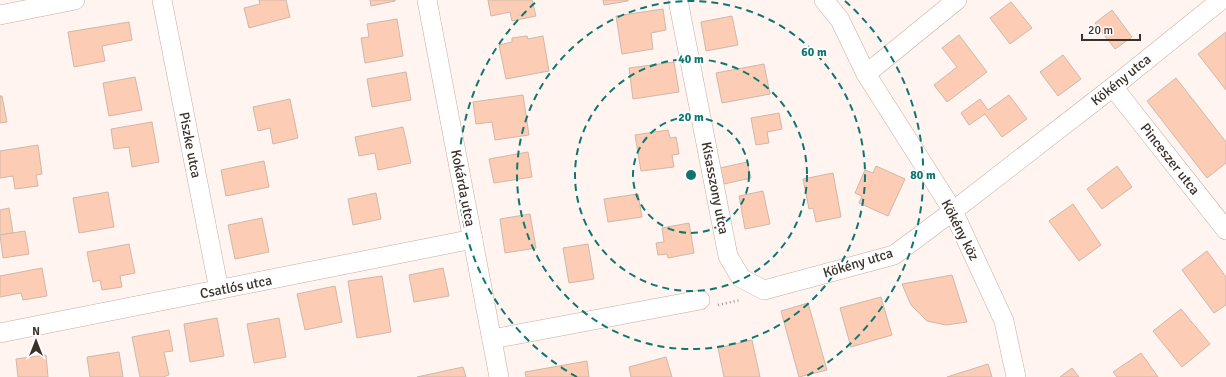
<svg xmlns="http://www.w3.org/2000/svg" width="1226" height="377" font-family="Signika,sans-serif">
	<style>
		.building { fill: #fccdb4; stroke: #d0b7a9 }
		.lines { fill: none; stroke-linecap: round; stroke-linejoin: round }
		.minor-casing { stroke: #c6ada0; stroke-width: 20 }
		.path { stroke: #9f948f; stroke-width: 2.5; stroke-dasharray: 1 3; stroke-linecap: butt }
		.minor { stroke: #fff; stroke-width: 19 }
		.ring { fill: none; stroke: #0f766e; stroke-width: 2; stroke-dasharray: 7 5 }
		.labels { text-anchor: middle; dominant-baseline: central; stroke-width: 4; stroke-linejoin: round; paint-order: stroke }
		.street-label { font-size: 14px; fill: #3b312b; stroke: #fff }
		.centre { fill: #0f766e; stroke: #fff; stroke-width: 2 }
		.ring-label { font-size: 12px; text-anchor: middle; font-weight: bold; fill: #0f766e; stroke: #fff; stroke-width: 4; stroke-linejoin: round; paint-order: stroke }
	</style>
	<rect width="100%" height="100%" fill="#fff4ef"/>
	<g class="building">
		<polygon points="259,0 286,0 290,17 249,28 244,8 260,4"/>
		<polygon points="370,0 395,0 395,1 371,6"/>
		<polygon points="488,0 532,0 536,16 512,21 510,12 491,16"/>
		<polygon points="603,0 628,0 628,1 604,5"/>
		<polygon points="1011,2 1032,28 1010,44 990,18"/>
		<polygon points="663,9 666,30 651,33 653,49 622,54 616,16"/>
		<polygon points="1112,10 1132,37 1115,49 1095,23"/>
		<polygon points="732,16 738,45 706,51 701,22"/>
		<polygon points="397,19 403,56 365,63 361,38 369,37 367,24"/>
		<polygon points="129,22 132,40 102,46 105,61 74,67 68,32"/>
		<polygon points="1226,32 1226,90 1198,54"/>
		<polygon points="959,35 987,72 947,102 934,85 957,67 942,48"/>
		<polygon points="527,36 528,39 543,36 549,71 506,79 499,45 512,42 512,38"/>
		<polygon points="1063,55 1081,79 1058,96 1040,72"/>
		<polygon points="674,62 679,92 633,99 629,68"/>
		<polygon points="764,64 770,94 722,103 716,73"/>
		<polygon points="406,72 411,100 372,107 367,79"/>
		<polygon points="135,77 142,110 109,116 103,83"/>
		<polygon points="1176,78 1226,142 1226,163 1207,178 1147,101"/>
		<polygon points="523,95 529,135 495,140 492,122 476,124 473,102"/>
		<polygon points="1009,95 1027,119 1002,137 985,114 969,125 961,113 980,99 988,110"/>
		<polygon points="0,96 2,96 7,122 0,123"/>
		<polygon points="290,99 298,138 273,144 270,128 258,131 253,107"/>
		<polygon points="779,113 782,129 767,132 769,143 756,145 751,118"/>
		<polygon points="152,122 159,162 132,167 129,147 114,149 111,129"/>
		<polygon points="403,127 411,163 378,170 375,153 359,156 355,137"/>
		<polygon points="668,130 670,138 676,137 679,154 672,155 674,167 641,171 635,135"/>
		<polygon points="38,145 42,174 36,175 38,186 15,189 13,176 0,178 0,151"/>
		<polygon points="528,152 532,177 494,183 489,159"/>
		<polygon points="264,161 269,187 226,196 221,170"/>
		<polygon points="747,162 751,178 724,184 720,168"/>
		<polygon points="876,166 905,179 888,216 859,203 862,196 855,193 865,170 873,173"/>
		<polygon points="1117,166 1132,187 1102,209 1087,189"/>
		<polygon points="833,173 841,217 816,222 813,208 809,209 803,179"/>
		<polygon points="763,191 770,224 745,229 739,196"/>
		<polygon points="108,192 114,227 79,233 73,198"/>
		<polygon points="376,193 381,219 353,225 348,199"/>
		<polygon points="638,194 642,217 608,222 604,199"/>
		<polygon points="1073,204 1101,245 1079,261 1049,221"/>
		<polygon points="9,208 13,233 0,235 0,210"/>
		<polygon points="530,214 536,248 505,253 500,219"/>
		<polygon points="262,218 269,252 235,259 228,225"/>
		<polygon points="689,223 694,253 668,258 667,254 658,255 656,243 664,242 662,228"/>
		<polygon points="25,231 29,254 3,258 0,235"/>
		<polygon points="129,244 135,273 120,276 122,287 102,290 100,280 93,282 87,252"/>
		<polygon points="588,244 594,279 569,283 563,248"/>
		<polygon points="1207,251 1226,277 1226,305 1214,313 1182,270"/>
		<polygon points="42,268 47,296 23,300 21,293 0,297 0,276"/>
		<polygon points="443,268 449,296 414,302 409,275"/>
		<polygon points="952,275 967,322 946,325 927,321 911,305 902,284"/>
		<polygon points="382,276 391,332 357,338 348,281"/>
		<polygon points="335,286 342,322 305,330 297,294"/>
		<polygon points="881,297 892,335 851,347 840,308"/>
		<polygon points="808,303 827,370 799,377 781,311"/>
		<polygon points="1181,309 1210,344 1182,367 1153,331"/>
		<polygon points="217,318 224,356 190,362 184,324"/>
		<polygon points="279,318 286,357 254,363 247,324"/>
		<polygon points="169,330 173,351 164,352 169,375 163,377 140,377 132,337"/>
		<polygon points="752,340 760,377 724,377 718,348"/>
		<polygon points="119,352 123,377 90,377 87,357"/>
		<polygon points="1141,353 1158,377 1117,377 1113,372"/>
		<polygon points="46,355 48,377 18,377 16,359"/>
		<polygon points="666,357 672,377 631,377 629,367"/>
		<polygon points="587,361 589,377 526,377 525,372"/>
		<polygon points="988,364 992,377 947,377"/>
		<polygon points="463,367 466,377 417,377"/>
		<polygon points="1072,368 1079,377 1060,377"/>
	</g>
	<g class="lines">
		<g class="minor-casing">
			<g id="minor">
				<polyline points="162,0 219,290"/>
				<polyline points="427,0 499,377"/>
				<polyline points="678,0 728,256 741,278 764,290 894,255 953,211 1113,87 1221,0"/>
				<polyline points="824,0 840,20 866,74 953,211 1004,321 1016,377"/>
				<polyline points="0,15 75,0"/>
				<polyline points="866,74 957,0"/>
				<polyline points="1113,87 1226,230"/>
				<polyline points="0,333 473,239"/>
				<polyline points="492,339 700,300"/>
			</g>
		</g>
		<polyline class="path" points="718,305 740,300"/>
		<use href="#minor" class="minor"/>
	</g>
	<g class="ring">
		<circle cx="691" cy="175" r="58"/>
		<circle cx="691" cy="175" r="116"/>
		<circle cx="691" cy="175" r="174"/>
		<path d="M577 377A232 232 0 0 1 537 1M845 1A232 232 0 0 1 805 377"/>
	</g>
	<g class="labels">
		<g class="street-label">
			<text transform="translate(1121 80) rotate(-39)">Kökény utca</text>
			<text transform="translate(190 145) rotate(79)">Piszke utca</text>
			<text transform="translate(1170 159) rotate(52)">Pinceszer utca</text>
			<text transform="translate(463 188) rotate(79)">Kokárda utca</text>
			<text transform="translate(715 188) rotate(79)">Kisasszony utca</text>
			<text transform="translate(960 230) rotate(63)">Kökény köz</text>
			<text transform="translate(858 263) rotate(-17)">Kökény utca</text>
			<text transform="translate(236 287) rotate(-11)">Csatlós utca</text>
		</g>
	</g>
	<circle cx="691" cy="175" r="6" class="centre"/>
	<g class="ring-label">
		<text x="814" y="56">60 m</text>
		<text x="691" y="63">40 m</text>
		<text x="691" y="121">20 m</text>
		<text x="923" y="179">80 m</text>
	</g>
	<g transform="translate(36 341)" stroke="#ffffff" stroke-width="3" paint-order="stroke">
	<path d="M0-3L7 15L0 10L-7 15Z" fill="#3b312b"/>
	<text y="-6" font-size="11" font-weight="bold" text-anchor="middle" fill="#3b312b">N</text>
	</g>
	<path d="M1082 34v6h58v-6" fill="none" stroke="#3b312b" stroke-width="2"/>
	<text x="1088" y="34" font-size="12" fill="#3b312b" stroke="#ffffff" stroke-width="3" paint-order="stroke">20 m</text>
</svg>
